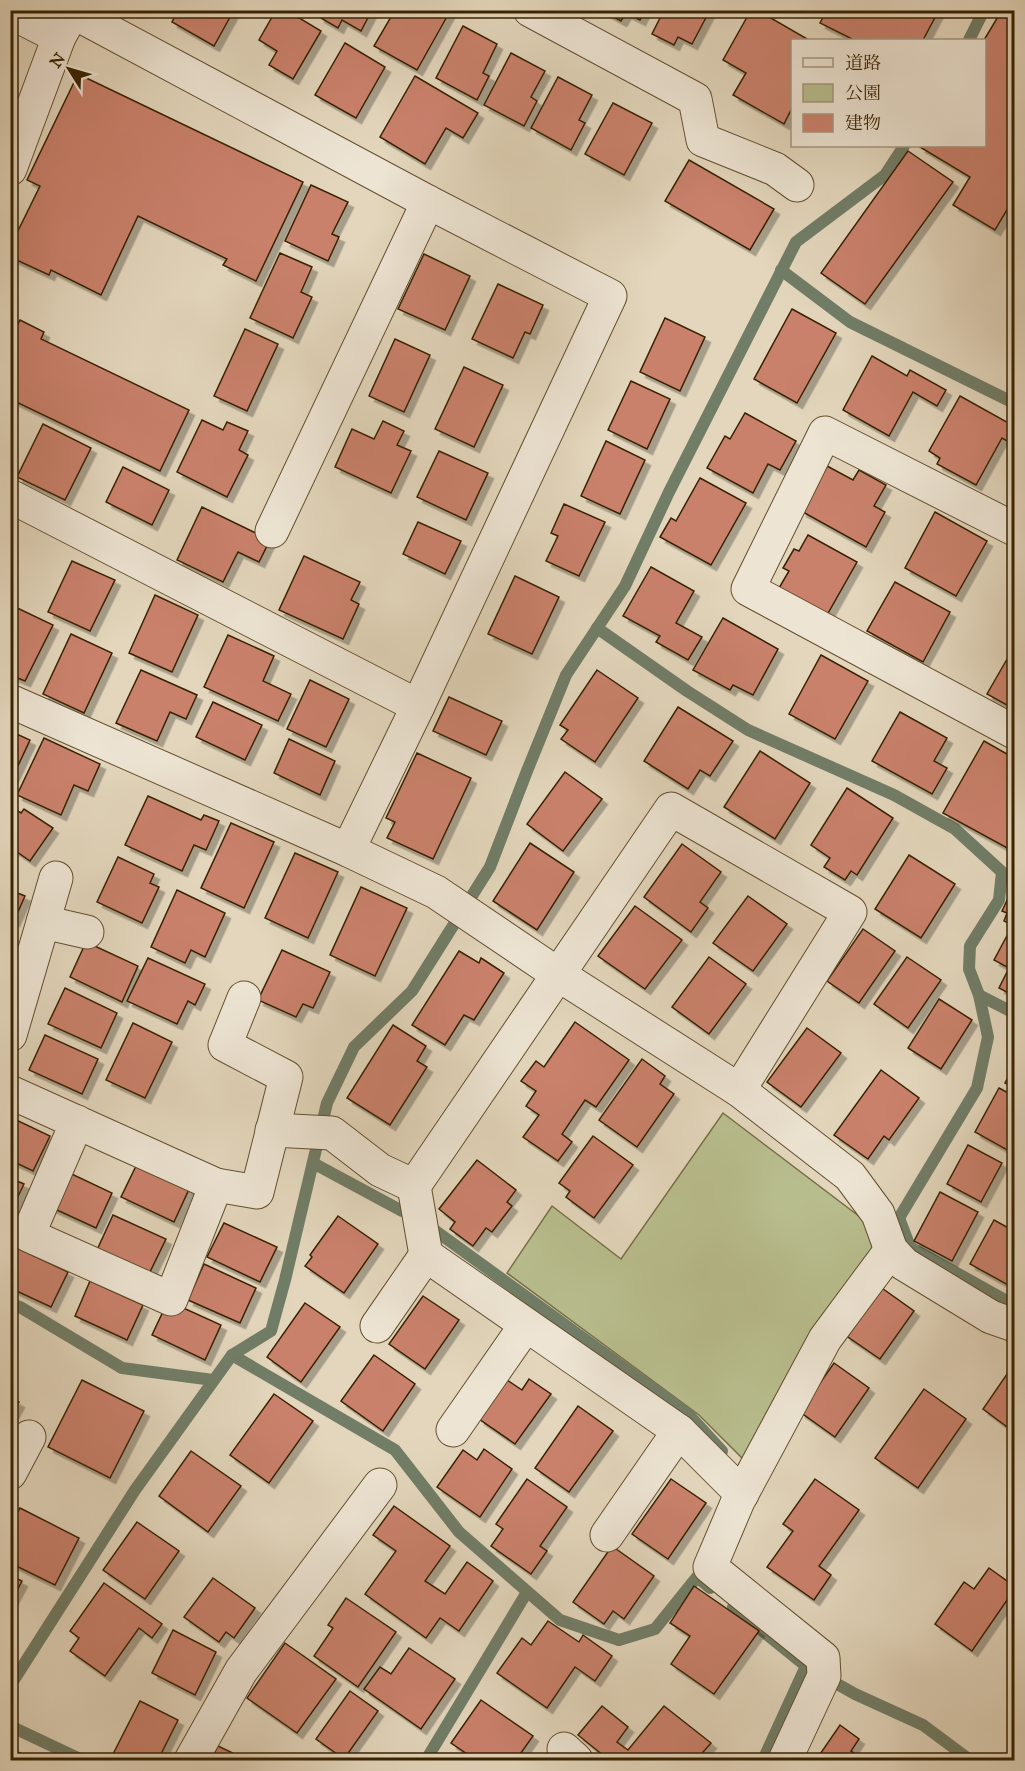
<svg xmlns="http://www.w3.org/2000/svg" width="1025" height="1771" font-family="'IM FELL Great Primer','Noto Serif JP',serif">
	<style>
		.green { fill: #b8bd8d; stroke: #787046; stroke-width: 1.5 }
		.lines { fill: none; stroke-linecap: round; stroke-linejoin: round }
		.stream { stroke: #717d67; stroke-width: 12 }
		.building { fill: #ca816c; stroke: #392200; stroke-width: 1.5; filter: url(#shadow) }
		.minor-casing { stroke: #644f2f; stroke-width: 35 }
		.minor { stroke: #ede4d3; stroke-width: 33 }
	</style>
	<defs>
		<filter id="shadow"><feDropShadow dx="5.5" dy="5.5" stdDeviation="0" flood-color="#0004"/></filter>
	</defs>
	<rect width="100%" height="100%" fill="#e3d6bc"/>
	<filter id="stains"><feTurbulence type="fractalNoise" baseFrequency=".00333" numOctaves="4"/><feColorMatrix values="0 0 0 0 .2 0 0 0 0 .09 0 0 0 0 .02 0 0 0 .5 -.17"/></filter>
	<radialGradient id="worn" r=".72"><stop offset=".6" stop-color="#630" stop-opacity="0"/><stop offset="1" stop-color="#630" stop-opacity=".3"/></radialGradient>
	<polygon class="green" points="723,1113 864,1220 889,1264 758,1474 699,1415 507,1273 552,1206 621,1259"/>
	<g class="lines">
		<g class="stream">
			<polyline points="969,40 984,10"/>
			<polyline points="781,270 850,322 1014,403"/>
			<polyline points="597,628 687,691 748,730 894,795 955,829 1002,872 999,900 970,946 969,969 979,995 988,1037 977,1088 899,1218 910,1247 1014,1305"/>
			<polyline points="979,995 1014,1013"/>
			<polyline points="313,1163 402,1211"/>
			<polyline points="433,1229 689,1415 722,1451"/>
			<polyline points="10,1303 20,1307 122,1368 213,1380"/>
			<polyline points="232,1355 395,1450 459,1532 560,1620 619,1640 655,1629 697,1577 710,1588"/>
			<polyline points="733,1607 806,1666 763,1760"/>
			<polyline points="839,1685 855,1694 923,1725 970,1760"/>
			<polyline points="10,1686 135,1490 232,1355 271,1331 285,1280 327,1103 354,1047 412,991 490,867 527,771 566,675 625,586 669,492 796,242 885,175 904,146"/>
			<polyline points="10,1726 82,1760"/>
			<polyline points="426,1760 527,1592"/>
		</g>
	</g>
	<g class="building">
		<polygon points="178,10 234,10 214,46 172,22"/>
		<polygon points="276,10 286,10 321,31 293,79 269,65 277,51 259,40"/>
		<polygon points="323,10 372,10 361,31 342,20 338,28 319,17"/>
		<polygon points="395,10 446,10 449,13 417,70 374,46"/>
		<polygon points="601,10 645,10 640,20 626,13 621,21"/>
		<polygon points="664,10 710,10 692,44 678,37 674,45 652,34"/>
		<polygon points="751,10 757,10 809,40 792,40 792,108 784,124 733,95 746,73 723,60"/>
		<polygon points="827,10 939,10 923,40 854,40 820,23"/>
		<polygon points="1002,10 1014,10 1014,198 995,230 953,205 970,177 920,147 921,146 984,146 984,40"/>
		<polygon points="463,26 497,44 483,73 489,76 477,100 436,78"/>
		<polygon points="345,43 385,67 356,118 315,95"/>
		<polygon points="511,53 545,71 531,97 537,101 524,126 484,105"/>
		<polygon points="78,74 303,182 256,281 223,265 227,259 138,216 101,295 51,270 49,275 10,257 10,247 40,186 27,180"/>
		<polygon points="415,76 478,113 463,138 446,128 425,164 380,137"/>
		<polygon points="558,77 592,95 579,120 585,123 571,150 531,128"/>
		<polygon points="613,103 652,123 624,175 585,154"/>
		<polygon points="908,151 953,182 865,304 821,273"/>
		<polygon points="689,160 774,209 750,250 665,201"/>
		<polygon points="311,185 348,202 332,234 339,237 328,261 285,241"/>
		<polygon points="280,253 312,267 301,292 312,297 293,338 250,318"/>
		<polygon points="424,254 470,276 445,330 398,309"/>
		<polygon points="498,284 543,305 530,334 525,332 513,358 472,339"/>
		<polygon points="792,309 836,333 797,403 754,379"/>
		<polygon points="665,318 705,337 680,391 640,372"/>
		<polygon points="20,320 44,332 41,339 189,410 160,471 10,399 10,339"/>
		<polygon points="245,329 278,344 247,411 214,396"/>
		<polygon points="395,339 430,355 404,412 369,396"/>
		<polygon points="872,356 907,376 910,370 946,390 937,406 913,392 889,436 843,410"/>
		<polygon points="464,367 503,385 474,447 435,429"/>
		<polygon points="631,381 670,399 647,449 608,430"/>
		<polygon points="960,396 1014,426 1007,441 1002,438 976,485 937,464 940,458 929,451"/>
		<polygon points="745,413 796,441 780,470 768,464 753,493 707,468 725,436 730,439"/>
		<polygon points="202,420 223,430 227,422 248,431 239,450 248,455 227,497 177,472"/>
		<polygon points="383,421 404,431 397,445 411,451 391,493 335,467 352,429 374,439"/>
		<polygon points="43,424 91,448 65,500 17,477"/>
		<polygon points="606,441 645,460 620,514 581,496"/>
		<polygon points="439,451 488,473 466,520 417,497"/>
		<polygon points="827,466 853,480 859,470 886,485 874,506 885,512 866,547 801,511"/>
		<polygon points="123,467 169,490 152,525 106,502"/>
		<polygon points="700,478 746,503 711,565 660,537 671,518 676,521"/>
		<polygon points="564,504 605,522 579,576 546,561 558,536 551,533"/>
		<polygon points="202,507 270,540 259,562 238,552 223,582 177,560"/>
		<polygon points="935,512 987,541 956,596 905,568"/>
		<polygon points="418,522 461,541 445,574 403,554"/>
		<polygon points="808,535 857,562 827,615 779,588 789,571 783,568 794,549 799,551"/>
		<polygon points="304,556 360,582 351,600 359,604 343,639 279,610"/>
		<polygon points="72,561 115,580 90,631 48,612"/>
		<polygon points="651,567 694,591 676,623 702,637 688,660 656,642 660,636 623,616"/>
		<polygon points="515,576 559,597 532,654 488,634"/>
		<polygon points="895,582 950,612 923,662 867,631"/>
		<polygon points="155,595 198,615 172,672 129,653"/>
		<polygon points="11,605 53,625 25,681 10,675"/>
		<polygon points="1014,606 1014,620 1009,617"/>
		<polygon points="723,618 778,649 753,695 733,685 730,690 693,670"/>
		<polygon points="71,634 112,653 84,713 43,694"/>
		<polygon points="228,635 274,656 263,681 291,694 278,721 204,687"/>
		<polygon points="1014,647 1014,709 987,694"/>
		<polygon points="821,655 868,681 835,739 789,714"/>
		<polygon points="141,670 197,695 186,719 170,712 157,741 116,723"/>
		<polygon points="597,670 638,698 595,762 561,739 568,730 560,725"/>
		<polygon points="310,680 349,699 326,747 287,729"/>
		<polygon points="449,697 502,721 486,755 433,731"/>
		<polygon points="213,702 262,725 245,760 196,737"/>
		<polygon points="678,707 733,741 710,776 700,770 688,789 644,761"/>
		<polygon points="900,712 947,738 934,761 947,768 932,794 872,761"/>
		<polygon points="10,731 30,740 10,783"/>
		<polygon points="44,738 100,764 88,791 74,785 61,815 17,795"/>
		<polygon points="289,739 335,761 320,795 274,773"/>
		<polygon points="984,741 1014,758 1014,766 1009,776 1014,780 1014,840 1009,849 943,813"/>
		<polygon points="760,751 810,783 775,839 724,807"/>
		<polygon points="417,753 471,778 433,859 387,838 395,822 386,818"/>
		<polygon points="565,772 602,799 563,851 527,824"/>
		<polygon points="847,788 893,818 857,875 851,871 845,880 824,867 830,858 811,845"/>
		<polygon points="148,796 201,820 204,815 219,821 206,850 194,845 182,871 125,845"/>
		<polygon points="10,806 21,813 24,809 53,828 30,861 10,847"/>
		<polygon points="231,823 274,842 244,908 201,888"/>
		<polygon points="530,843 574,872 537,930 493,901"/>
		<polygon points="682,844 721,872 700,902 708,908 691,932 644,897"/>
		<polygon points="295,853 338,872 308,938 265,918"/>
		<polygon points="909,855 955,884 921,938 875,909"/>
		<polygon points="118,857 154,874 150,883 159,887 142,923 97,902"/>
		<polygon points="1014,885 1014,926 1004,921 1007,913 1002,911"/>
		<polygon points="361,887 407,908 375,976 330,955"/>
		<polygon points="10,890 25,896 14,921 10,919"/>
		<polygon points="177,890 225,913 205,957 191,950 185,963 151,947"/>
		<polygon points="748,896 787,924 753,971 713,943"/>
		<polygon points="635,906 682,940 645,989 598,956"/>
		<polygon points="863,929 895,951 859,1003 827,981"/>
		<polygon points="1009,932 1014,935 1014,996 999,988 1009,968 994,960"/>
		<polygon points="86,942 138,966 122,1002 70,977"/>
		<polygon points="282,950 330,972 313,1008 303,1004 296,1017 258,1000"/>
		<polygon points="459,951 479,963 481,958 504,973 474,1020 464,1015 445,1045 412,1025"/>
		<polygon points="709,957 746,984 709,1034 672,1007"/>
		<polygon points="907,957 941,980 908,1028 874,1004"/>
		<polygon points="148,958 205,984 195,1005 188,1001 177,1024 127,1001"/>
		<polygon points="65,988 117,1013 101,1048 48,1024"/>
		<polygon points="939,999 972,1020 941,1069 908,1048"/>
		<polygon points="575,1022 629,1060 596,1107 585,1100 562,1134 572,1142 558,1161 523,1137 539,1115 526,1106 536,1091 521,1081 536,1061 544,1067"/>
		<polygon points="133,1023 172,1042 145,1098 106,1080"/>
		<polygon points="393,1025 426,1046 417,1061 427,1067 390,1125 347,1098"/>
		<polygon points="807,1028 841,1053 801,1107 767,1082"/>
		<polygon points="45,1035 98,1059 82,1094 29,1070"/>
		<polygon points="642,1059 665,1076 660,1084 674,1094 637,1147 599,1120"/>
		<polygon points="1014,1066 1014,1088 1005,1083"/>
		<polygon points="881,1070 919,1098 889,1140 884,1136 868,1159 834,1135"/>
		<polygon points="999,1088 1014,1096 1014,1140 1009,1151 975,1132"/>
		<polygon points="10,1117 50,1136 33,1171 10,1160"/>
		<polygon points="593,1136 633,1165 594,1218 566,1197 570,1191 559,1183"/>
		<polygon points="968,1145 1002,1163 981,1202 947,1184"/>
		<polygon points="477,1160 516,1190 507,1202 512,1206 492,1232 486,1228 473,1246 450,1229 455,1222 439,1209"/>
		<polygon points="138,1162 190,1187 174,1222 121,1197"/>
		<polygon points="59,1168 112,1193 96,1228 44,1204"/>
		<polygon points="10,1178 24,1184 10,1213"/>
		<polygon points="940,1192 978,1212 952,1261 914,1241"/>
		<polygon points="113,1215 166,1239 149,1274 97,1250"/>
		<polygon points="338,1216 378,1244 344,1293 305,1266 312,1257 310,1255"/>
		<polygon points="994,1220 1014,1231 1014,1273 1008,1285 970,1264"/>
		<polygon points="224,1223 277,1247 260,1282 207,1257"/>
		<polygon points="15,1247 68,1272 51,1307 10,1288 10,1257"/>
		<polygon points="204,1264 256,1288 240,1323 188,1300"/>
		<polygon points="90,1281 143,1305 127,1340 75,1316"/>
		<polygon points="879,1286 914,1311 880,1359 845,1335"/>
		<polygon points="423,1296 459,1320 425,1369 389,1344"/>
		<polygon points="168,1301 221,1325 205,1360 152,1335"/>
		<polygon points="305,1303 340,1327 301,1382 267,1357"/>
		<polygon points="374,1355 415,1384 383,1431 341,1401"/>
		<polygon points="834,1363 869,1388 835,1437 800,1412"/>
		<polygon points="1014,1364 1014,1432 983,1409"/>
		<polygon points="529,1379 551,1394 515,1444 479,1419 507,1380 522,1390"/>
		<polygon points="82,1380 144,1411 110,1478 48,1447"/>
		<polygon points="924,1389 966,1419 918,1488 875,1458"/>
		<polygon points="274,1394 313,1421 269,1483 230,1455"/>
		<polygon points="10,1398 19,1402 10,1419"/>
		<polygon points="578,1406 613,1431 569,1492 535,1468"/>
		<polygon points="484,1449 512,1469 480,1517 437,1487 463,1450 477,1460"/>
		<polygon points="191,1451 241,1486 208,1532 159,1496"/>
		<polygon points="527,1479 567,1507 540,1546 547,1551 531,1574 491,1546 503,1529 496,1524"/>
		<polygon points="671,1479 706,1503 668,1559 632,1534"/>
		<polygon points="815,1479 859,1510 819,1566 831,1575 814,1600 767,1567 793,1531 783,1524"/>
		<polygon points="394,1506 450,1546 425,1581 445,1594 467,1562 493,1581 459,1631 440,1618 426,1638 365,1594 396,1551 373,1535"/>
		<polygon points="20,1508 79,1538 55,1585 10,1563 10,1526"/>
		<polygon points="137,1522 179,1551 145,1599 103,1570"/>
		<polygon points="612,1546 654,1576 624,1619 613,1611 604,1624 573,1602"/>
		<polygon points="989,1568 1014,1586 1014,1590 972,1651 935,1624 964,1582 974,1589"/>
		<polygon points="10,1575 22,1581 10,1604"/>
		<polygon points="213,1578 255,1608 234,1638 226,1632 219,1642 184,1617"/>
		<polygon points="104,1583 162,1624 152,1638 139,1628 105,1676 70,1651 79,1638 70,1631"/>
		<polygon points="694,1586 759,1631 714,1694 671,1664 690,1636 670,1623"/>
		<polygon points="346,1598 396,1632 358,1687 314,1656 333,1628 328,1625"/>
		<polygon points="548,1621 579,1642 583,1635 612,1656 595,1681 575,1667 547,1708 497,1673 522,1638 531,1645"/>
		<polygon points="173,1630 216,1652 195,1695 152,1673"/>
		<polygon points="285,1643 336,1679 297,1733 247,1698"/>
		<polygon points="409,1648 455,1679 421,1729 364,1689 380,1667 391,1674"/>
		<polygon points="350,1691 378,1711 344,1759 316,1739"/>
		<polygon points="481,1700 533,1736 516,1760 476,1760 451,1743"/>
		<polygon points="140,1701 178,1720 158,1760 116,1760 111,1758"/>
		<polygon points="602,1706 628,1727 617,1742 628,1750 664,1706 711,1743 696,1760 609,1760 578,1735"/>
		<polygon points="840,1725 859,1739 851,1751 864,1760 816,1760"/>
		<polygon points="218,1746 247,1760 211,1760"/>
		<polygon points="10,1749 37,1760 10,1760"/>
		<polygon points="311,1755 323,1760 308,1760"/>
	</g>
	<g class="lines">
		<g class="minor-casing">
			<g id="minor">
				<polyline points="530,10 695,99 703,140 775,169 797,185"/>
				<polyline points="10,12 59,37"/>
				<polyline points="73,12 428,202 610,296 418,706 348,850"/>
				<polyline points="10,169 59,37 74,10"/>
				<polyline points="10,496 418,706"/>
				<polyline points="1014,529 825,433 748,589 1014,732"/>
				<polyline points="272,531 428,202"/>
				<polyline points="10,701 348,850 436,892 559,975 739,1090 850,1176 878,1214 891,1250 904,1264 991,1317 1014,1325"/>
				<polyline points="43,922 87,932"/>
				<polyline points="10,1035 56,878"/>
				<polyline points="10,1092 216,1185 257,1192 286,1077 225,1045 244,998"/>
				<polyline points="77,1122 28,1235 171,1299 216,1185"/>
				<polyline points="272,1130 332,1133 380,1170 414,1186 671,809 850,912 739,1090"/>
				<polyline points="414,1186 426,1255"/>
				<polyline points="377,1326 426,1255 679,1431 742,1494"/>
				<polyline points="453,1430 526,1325"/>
				<polyline points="10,1473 29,1437"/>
				<polyline points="607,1535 679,1431"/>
				<polyline points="564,1749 576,1760"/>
				<polyline points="191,1760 241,1671 380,1485"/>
				<polyline points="785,1760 824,1676 823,1658 710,1567 738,1501 825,1339 891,1250"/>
			</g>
		</g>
		<use href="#minor" class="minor"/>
	</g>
	<rect width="1025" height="1771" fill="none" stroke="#e3d6bc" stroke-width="36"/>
	<rect x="12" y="12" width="1001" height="1747" fill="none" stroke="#392200" stroke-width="3"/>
	<rect x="18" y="18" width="989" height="1735" fill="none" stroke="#392200" stroke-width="1.5"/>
	<rect x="791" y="39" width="195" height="108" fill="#ede4d3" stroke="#a5967f" stroke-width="1.5"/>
	<rect x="803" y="58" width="30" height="9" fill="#ede4d3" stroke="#a5967f" stroke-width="1.5"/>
	<text x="845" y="69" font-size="18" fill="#392200">道路</text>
	<rect x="803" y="84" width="30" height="18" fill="#b8bd8d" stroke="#a5967f" stroke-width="1.5"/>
	<text x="845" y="99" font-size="18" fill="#392200">公園</text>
	<rect x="803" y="114" width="30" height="18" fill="#ca816c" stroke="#a5967f" stroke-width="1.5"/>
	<text x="845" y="129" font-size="18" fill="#392200">建物</text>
	<g transform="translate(69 69) rotate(307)" stroke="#ede4d3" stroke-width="4.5" paint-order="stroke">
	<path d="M0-4.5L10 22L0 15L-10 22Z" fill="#392200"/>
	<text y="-9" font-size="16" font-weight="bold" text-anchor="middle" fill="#392200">N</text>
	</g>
	<rect width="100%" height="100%" filter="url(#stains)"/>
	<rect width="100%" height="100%" fill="url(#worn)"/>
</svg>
